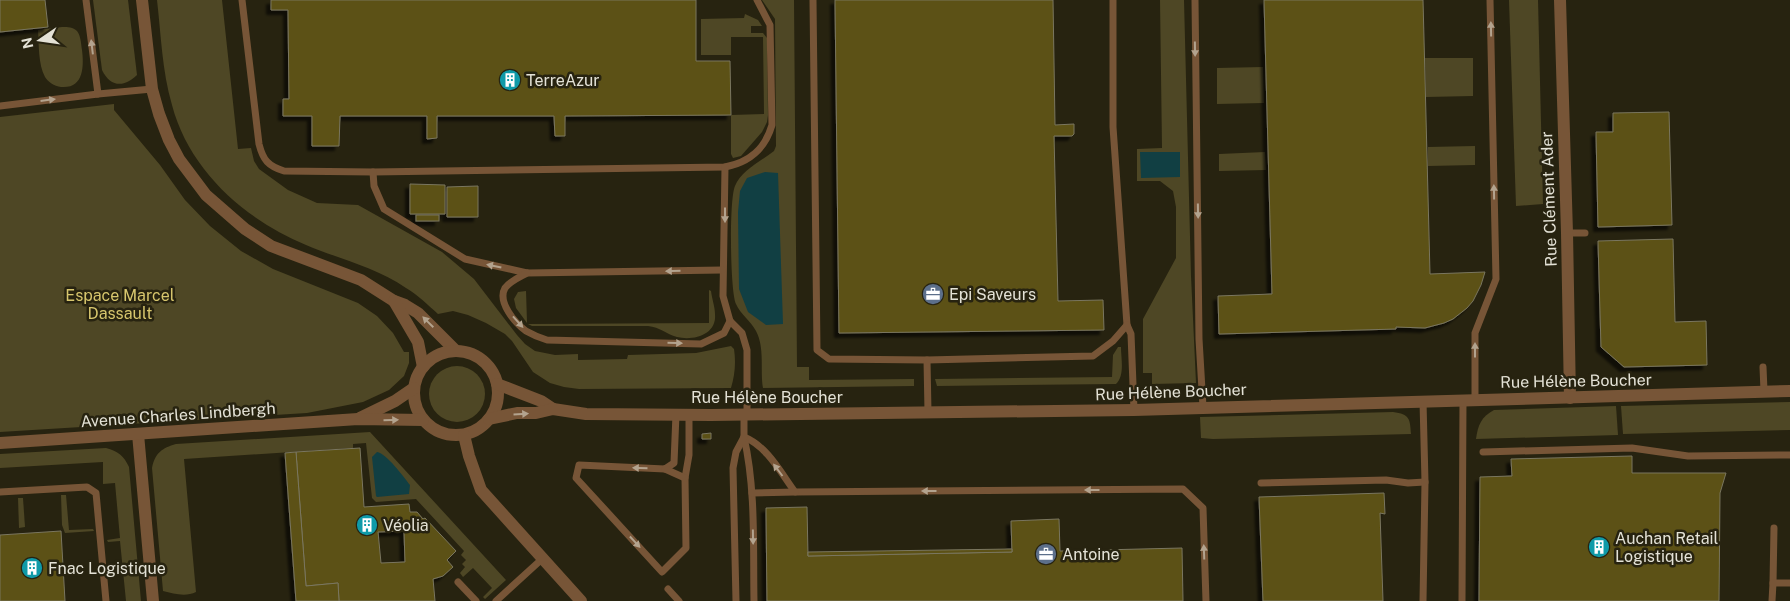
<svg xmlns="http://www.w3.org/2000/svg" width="1790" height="601" font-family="'Public Sans',sans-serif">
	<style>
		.green { fill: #4e4725 }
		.water { fill: #113f43 }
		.building { fill: #5c5112; stroke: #7a7660; fill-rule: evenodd; filter: url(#shadow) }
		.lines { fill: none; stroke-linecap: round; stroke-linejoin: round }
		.lane { stroke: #775537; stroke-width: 7 }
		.street { stroke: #775537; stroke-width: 12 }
		.oneway { fill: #b3a38e }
		.labels { text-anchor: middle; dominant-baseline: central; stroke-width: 5; stroke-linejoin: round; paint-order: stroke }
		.poi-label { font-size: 16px; fill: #e4e2d6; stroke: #272310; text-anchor: start }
		.street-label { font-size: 16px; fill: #e4e2d6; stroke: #272310 }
		.park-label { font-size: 16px; fill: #d7c66d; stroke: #272310 }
	</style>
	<defs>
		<filter id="shadow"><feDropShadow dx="-4.5" dy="4.5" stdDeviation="1" flood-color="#0009"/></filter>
	</defs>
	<rect width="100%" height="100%" fill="#272310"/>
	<g class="green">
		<path d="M93,0H128L137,75C124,88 110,87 102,70Z"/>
		<path d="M157,0H222L238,149L251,148L254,161L259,169L288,190L317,203L358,205L442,252L474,279L517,335L525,344L535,351L555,355L578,354V360L627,359L628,355L696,353L731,346L734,349C736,362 735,375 731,388L579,389L564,387L550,383L533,372L512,341L505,334L486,323L468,315L453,311L438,314C428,305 418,295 406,288C376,267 339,259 306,245C245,220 189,170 172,105C162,71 161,34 157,0Z"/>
		<path d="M762,0H794L797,367H809V380L914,379V386L763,388C760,370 765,348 756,331C751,321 740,314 736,304C730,291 729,199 735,186C741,171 761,161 774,151L776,146L775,19Z"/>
		<polygon points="1160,0 1184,0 1191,276 1196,383 1152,384 1152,373 1143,373 1143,319 1176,258 1176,207 1173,191 1160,181 1137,181 1137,149 1162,148"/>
		<polygon points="1509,0 1538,0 1543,204 1516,206"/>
		<polygon points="745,14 758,20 762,26 751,26 751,33 763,33 767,38 768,115 767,122 762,132 741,156 733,158 731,154 731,115 764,114 763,37 731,37 731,55 701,55 701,19 744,18"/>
		<path d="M62,27C68,27 73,27 77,31C81,36 81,44 82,50C84,66 84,89 61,87C54,86 48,82 45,77C38,64 39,44 38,30Z"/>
		<polygon points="1425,58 1473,58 1473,96 1426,97"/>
		<polygon points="1263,67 1264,103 1217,104 1217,68"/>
		<polygon points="114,104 114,110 160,165 185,200 210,226 241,251 273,269 358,303 377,316 393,333 404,352 409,352 409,363 404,376 389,390 363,402 307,413 0,432 0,117"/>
		<polygon points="1475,146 1475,165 1428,166 1428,147"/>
		<polygon points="1265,152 1266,170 1219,171 1219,154"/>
		<path d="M709,290L711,291C712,299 715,307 715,314C717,335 693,341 677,337C666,334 660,327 648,326H532L528,324L709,323Z"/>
		<polygon points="526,291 527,323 516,308 514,299 518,292"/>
		<path d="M1118,347H1121C1121,359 1125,375 1116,384L937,386L935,379L1112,377L1113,355Z"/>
		<circle cx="457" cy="394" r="28"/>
		<polygon points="1790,402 1790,430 1623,434 1621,406"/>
		<path d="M1616,406L1618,435L1476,439C1478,425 1481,417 1494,410Z"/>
		<path d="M1393,412C1410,414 1410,419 1411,434L1213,439L1201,438L1200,417Z"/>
		<path d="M370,432L506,580L485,599L483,597L492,588L473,568L463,577L460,573L465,567L462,564L466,560L461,555L464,551L416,499L376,502L372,498L366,443L353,444V448L184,459L196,592C186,597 174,594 163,591L152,468C155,453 162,448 176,444Z"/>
		<path d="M106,448C118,451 124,456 129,467L141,601H126L120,541L108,542L107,540L120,538L115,483L103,484V462L0,468V454Z"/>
		<polygon points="61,495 66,495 69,530 93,529 94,531 65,533 62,525"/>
		<polygon points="18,498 23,498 25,527 19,528"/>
	</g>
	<g class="water">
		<polygon points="1140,152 1180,152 1180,177 1141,178"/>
		<polygon points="765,172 778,173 783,324 766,325 748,312 739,289 738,212 740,191 747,178"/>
		<path d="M377,452C387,454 403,476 410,485L409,494L377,497L376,496L372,457Z"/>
	</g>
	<g class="building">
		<polygon points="0,0 45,0 48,27 0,32"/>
		<polygon points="271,0 696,0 696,61 730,61 731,115 565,116 565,136 555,136 554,116 437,116 437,138 427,139 427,116 340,116 339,146 312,146 312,116 283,116 283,99 289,99 288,10 271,10"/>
		<polygon points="835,0 1053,0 1055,125 1074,124 1074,134 1072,136 1054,136 1058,301 1103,300 1104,330 839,333"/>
		<polygon points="1264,0 1423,0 1430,274 1485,272 1481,285 1473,301 1467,308 1453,319 1444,323 1425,328 1396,327 1396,329 1219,334 1218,296 1272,294"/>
		<polygon points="1669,112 1672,225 1598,227 1596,132 1613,132 1613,113"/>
		<polygon points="410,184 445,185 445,214 410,214"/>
		<polygon points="478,186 478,217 447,217 447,187"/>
		<rect x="416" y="215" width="23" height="6"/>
		<polygon points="1673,239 1675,322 1706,321 1707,365 1624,367 1601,347 1598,241"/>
		<polygon points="711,433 711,439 702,439 702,434"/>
		<path d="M360,448L364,507L409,504L410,512H417L423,519L425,518L456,551L447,560L453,567L443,576L433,579L435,601H339L338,583L306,586L296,452ZM404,531L405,562L381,563L378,532Z"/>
		<polygon points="296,452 306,586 338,583 339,601 296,601 285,453"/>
		<polygon points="1632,456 1632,473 1726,473 1720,493 1719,601 1479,601 1480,477 1512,476 1511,459"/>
		<polygon points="1384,493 1385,514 1380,513 1383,601 1263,601 1259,497"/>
		<polygon points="807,507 808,556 1012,552 1011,521 1059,519 1060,551 1182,548 1183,601 767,601 766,508"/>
		<polygon points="61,531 65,601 0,601 0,535"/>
		<polygon points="1012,549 1012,552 808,556 808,552"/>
	</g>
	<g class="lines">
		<g class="lane">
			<polyline points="86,0 98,94"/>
			<path d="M242,0L259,144C263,160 268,166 284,171L373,172L725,167C750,162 765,149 772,125L770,25L757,0"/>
			<polyline points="813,0 817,350 829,359 927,360 1093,356 1113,341 1127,325 1113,127 1113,0"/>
			<polyline points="1195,0 1199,339 1203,407"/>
			<polyline points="0,106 98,94 152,89"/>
			<polyline points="725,167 723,296 730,321 742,333 747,350 747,413"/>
			<polyline points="373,172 374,186 384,209 465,259 527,273 722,270"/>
			<polyline points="1567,233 1585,233"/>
			<path d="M527,273C520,277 510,281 505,288C497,302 515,323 526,331C533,335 540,338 547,340L701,344L724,333L730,321"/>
			<polyline points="1127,325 1131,334 1134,410"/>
			<polyline points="927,360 928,412"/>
			<polyline points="1763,367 1764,391"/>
			<polyline points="1475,399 1475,333 1496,279 1490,0"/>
			<polyline points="676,414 674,463 665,469 579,465 576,478 662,572 686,548 685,478 689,455 689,414"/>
			<path d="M744,437C767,446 781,473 795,492L1183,489L1203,508L1206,601"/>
			<path d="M744,437C756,490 753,547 754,601"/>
			<polyline points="1483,452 1632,448 1688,456 1790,455"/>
			<polyline points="665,469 685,478"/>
			<polyline points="1261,483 1386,480 1408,483 1425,482"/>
			<polyline points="0,492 87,487 96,493 106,601"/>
			<polyline points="752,493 795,492"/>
			<polyline points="458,582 476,601"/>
			<polyline points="1773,583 1774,528"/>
			<polyline points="668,589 679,601"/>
			<polyline points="496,601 542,559"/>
			<polyline points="736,601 733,468 736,452 744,437 744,414"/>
			<polyline points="1423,601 1425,482 1423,401"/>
			<polyline points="1462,601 1463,400"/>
			<polyline points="1772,601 1773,583 1790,583"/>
		</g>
		<g class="street">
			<polyline points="142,0 152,89 159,114 169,140 179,159 206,195 245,229 271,246 361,280 394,301 405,305 418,313 456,351"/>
			<polyline points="1560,0 1567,233 1570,398"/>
			<polyline points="394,301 418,342 423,367"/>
			<circle cx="456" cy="393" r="42"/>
			<polyline points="497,384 541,401 553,409"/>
			<polyline points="360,418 395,401 414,388"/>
			<polyline points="489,419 517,413 536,413 553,409 586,414 711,415 1134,410 1790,391"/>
			<polyline points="138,434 153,601"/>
			<polyline points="464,435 469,456 481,490 581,601"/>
			<polyline points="0,443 358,419 423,420"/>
		</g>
	</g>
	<defs><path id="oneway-solid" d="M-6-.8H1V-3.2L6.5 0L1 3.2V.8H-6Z" transform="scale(1.25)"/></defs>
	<g class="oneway">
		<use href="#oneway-solid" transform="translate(1491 29) rotate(-91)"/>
		<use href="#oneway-solid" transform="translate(92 47) rotate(-97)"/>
		<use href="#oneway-solid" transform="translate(1195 49) rotate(89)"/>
		<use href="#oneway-solid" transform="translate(48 100) rotate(-7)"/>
		<use href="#oneway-solid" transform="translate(1494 192) rotate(-91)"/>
		<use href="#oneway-solid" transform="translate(1198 211) rotate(89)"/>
		<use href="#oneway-solid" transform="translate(725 215) rotate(90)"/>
		<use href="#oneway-solid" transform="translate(494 266) rotate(-168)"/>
		<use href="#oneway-solid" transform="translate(673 271) rotate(179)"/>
		<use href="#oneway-solid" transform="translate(428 322) rotate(-135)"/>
		<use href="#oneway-solid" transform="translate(518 322) rotate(48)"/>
		<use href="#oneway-solid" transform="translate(675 343) rotate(2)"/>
		<use href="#oneway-solid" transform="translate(1475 350) rotate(-90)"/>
		<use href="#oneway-solid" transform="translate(521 414) rotate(-4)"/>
		<use href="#oneway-solid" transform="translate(391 420) rotate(-2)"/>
		<use href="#oneway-solid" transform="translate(640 468) rotate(-178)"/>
		<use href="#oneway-solid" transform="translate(778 470) rotate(-127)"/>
		<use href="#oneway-solid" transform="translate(1092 490) rotate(180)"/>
		<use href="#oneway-solid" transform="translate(929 491) rotate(180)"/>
		<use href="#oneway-solid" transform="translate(753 537) rotate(89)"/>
		<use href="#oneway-solid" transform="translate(635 542) rotate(47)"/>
		<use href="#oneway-solid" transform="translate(1204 552) rotate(-92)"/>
	</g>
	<defs>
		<g id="building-disc" transform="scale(1.125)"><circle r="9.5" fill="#0f9aa8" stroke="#272310"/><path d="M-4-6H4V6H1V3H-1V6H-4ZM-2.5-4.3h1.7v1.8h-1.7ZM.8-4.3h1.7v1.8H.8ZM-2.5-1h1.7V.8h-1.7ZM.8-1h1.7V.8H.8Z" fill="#fff"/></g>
		<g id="office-disc" transform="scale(1.125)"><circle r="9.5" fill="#5c6f8a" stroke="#272310"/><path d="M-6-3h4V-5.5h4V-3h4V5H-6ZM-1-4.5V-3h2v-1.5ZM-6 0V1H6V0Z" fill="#fff"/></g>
	</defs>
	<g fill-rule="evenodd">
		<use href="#building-disc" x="510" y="80"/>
		<use href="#office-disc" x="933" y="294"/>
		<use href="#building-disc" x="367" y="525"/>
		<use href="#building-disc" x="1599" y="547"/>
		<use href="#office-disc" x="1046" y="554"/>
		<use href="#building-disc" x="32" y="568"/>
	</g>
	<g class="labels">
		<g class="poi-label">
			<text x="526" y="80">TerreAzur</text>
			<text x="949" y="294">Epi Saveurs</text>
			<text x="383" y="525">Véolia</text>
			<text x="1615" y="538">Auchan Retail<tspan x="1615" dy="18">Logistique</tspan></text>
			<text x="1062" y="554">Antoine</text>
			<text x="48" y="568">Fnac Logistique</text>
		</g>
		<g class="street-label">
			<text transform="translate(1549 199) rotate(-92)">Rue Clément Ader</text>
			<text transform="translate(1576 381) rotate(-1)">Rue Hélène Boucher</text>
			<text transform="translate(1171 392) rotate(-2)">Rue Hélène Boucher</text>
			<text x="767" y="397">Rue Hélène Boucher</text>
			<text transform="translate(178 415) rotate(-4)">Avenue Charles Lindbergh</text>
		</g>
		<g class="park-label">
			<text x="120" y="295">Espace Marcel<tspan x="120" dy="18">Dassault</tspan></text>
		</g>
	</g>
	<g transform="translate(40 40) rotate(257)" stroke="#272310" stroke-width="4" paint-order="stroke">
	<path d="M0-4L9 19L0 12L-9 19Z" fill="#e4e2d6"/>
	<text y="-8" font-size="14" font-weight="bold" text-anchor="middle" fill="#e4e2d6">N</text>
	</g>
</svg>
